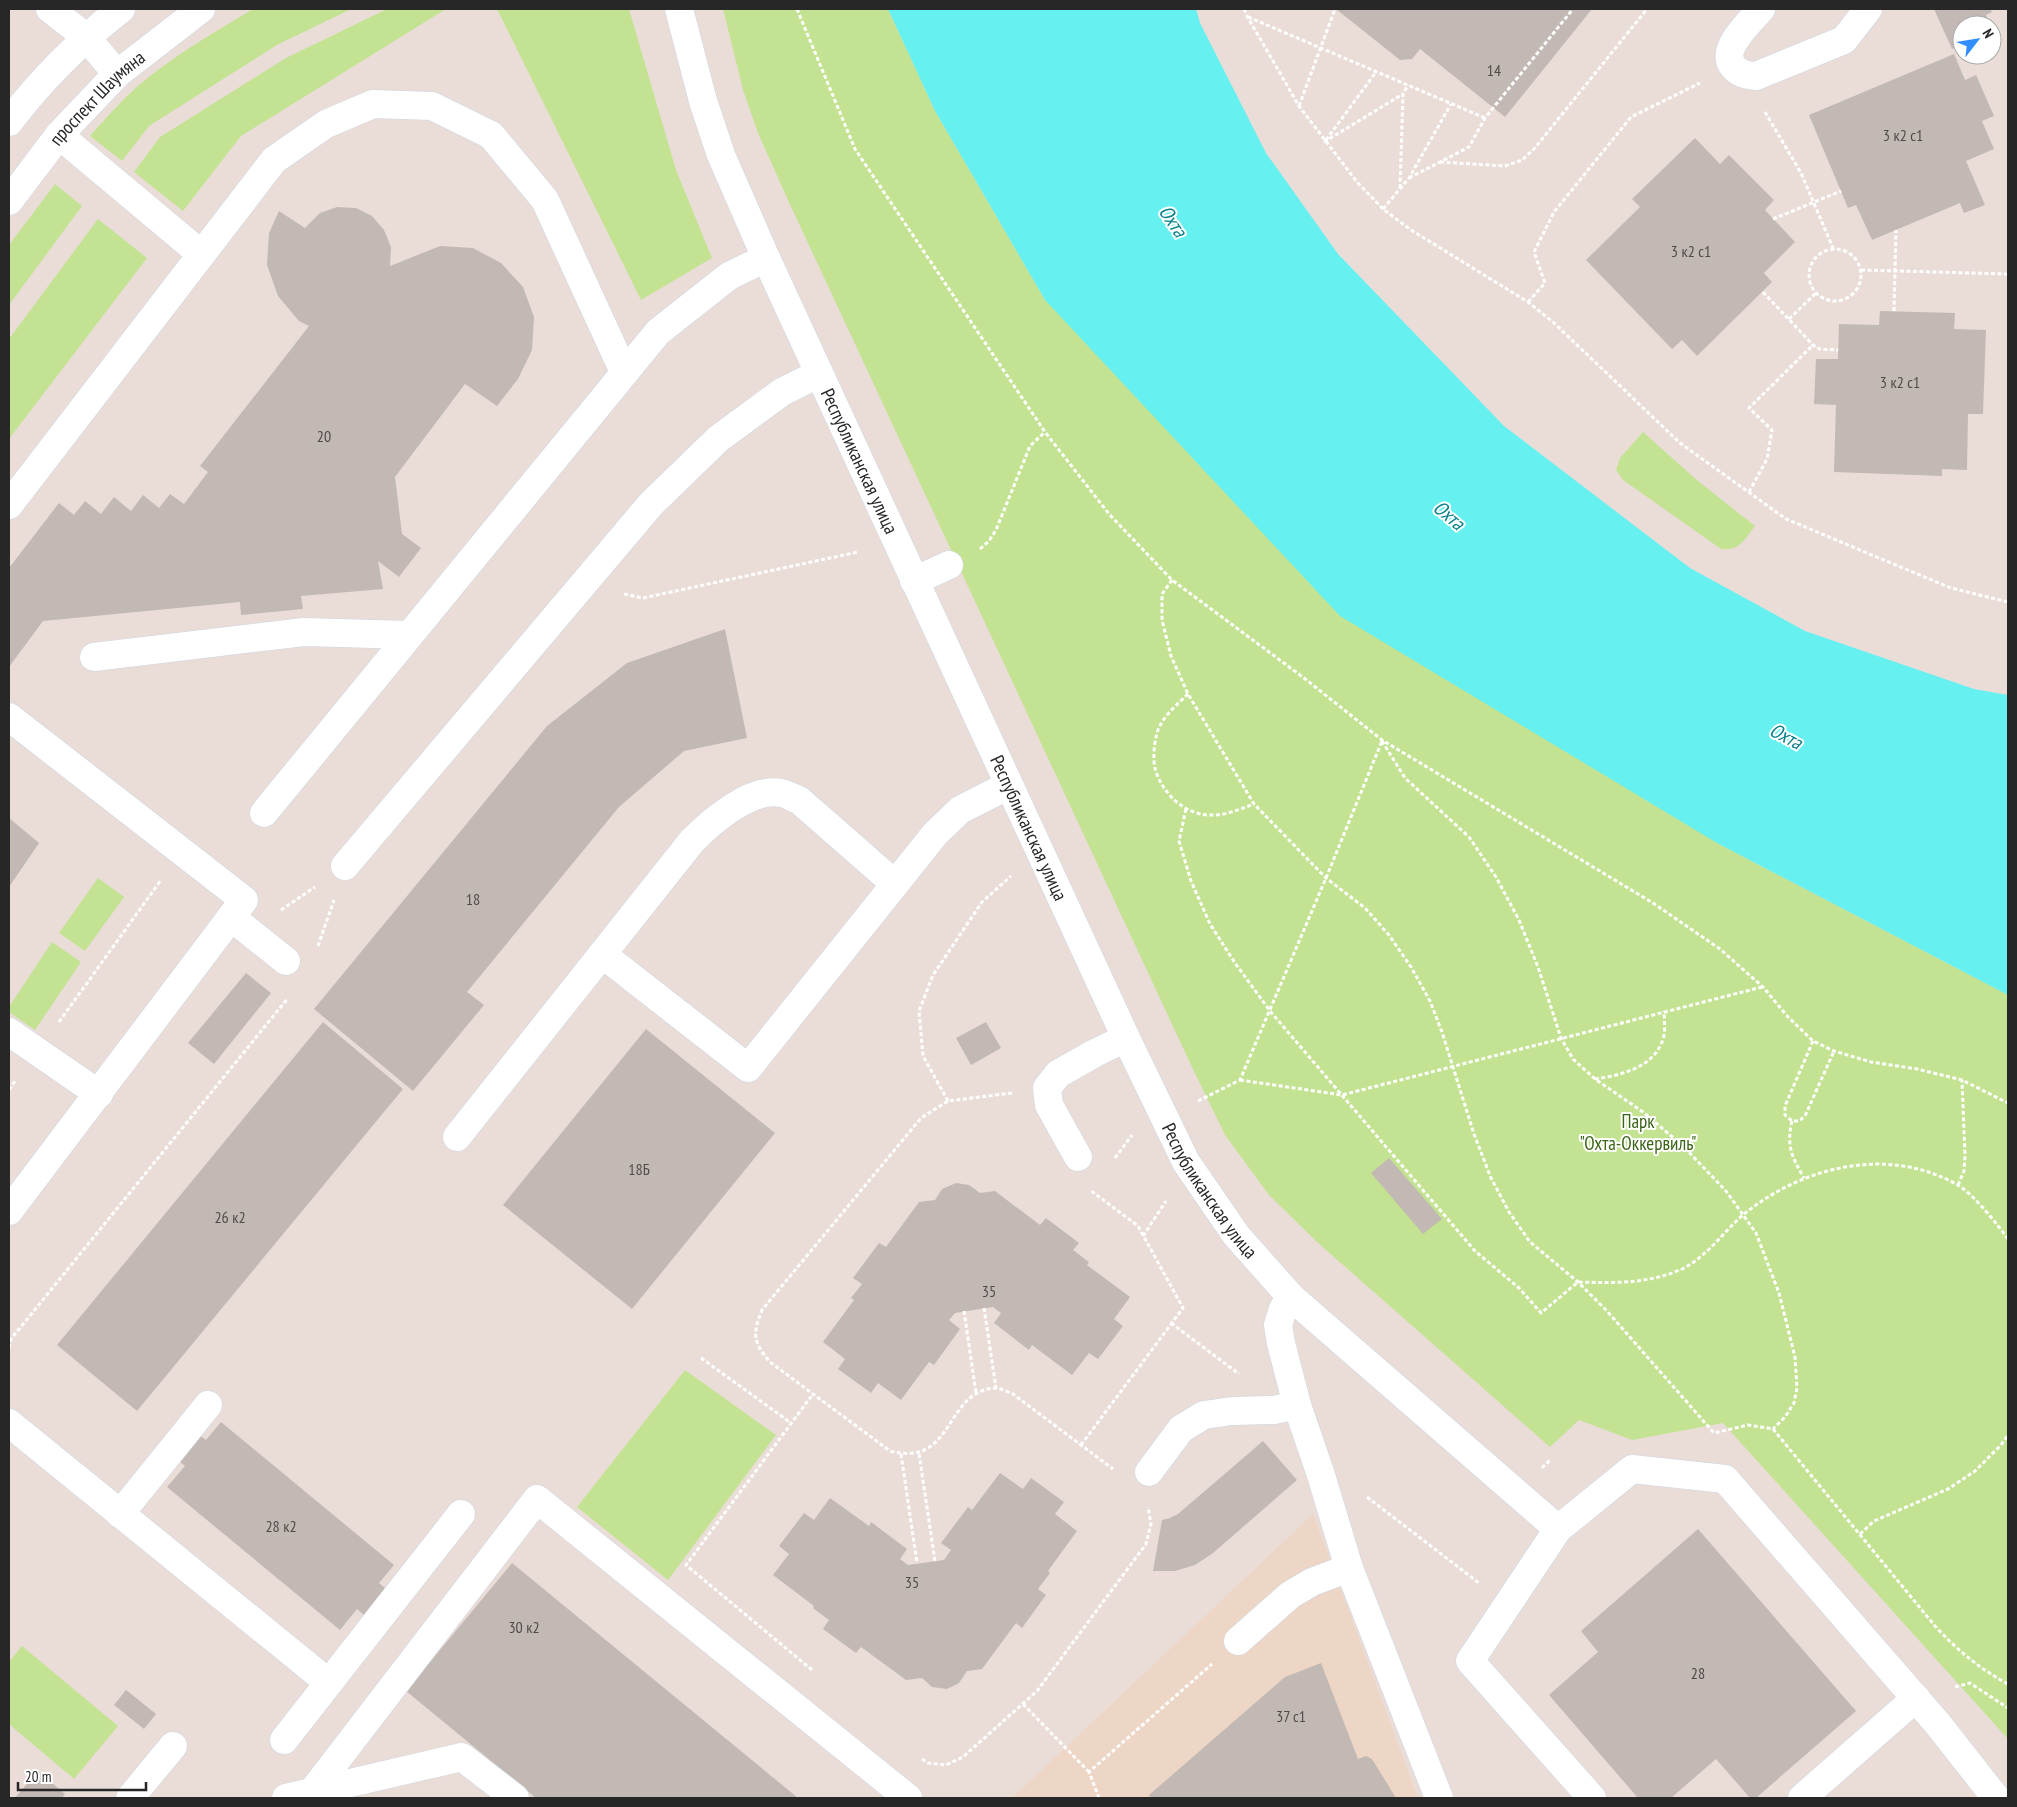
<svg xmlns="http://www.w3.org/2000/svg" width="2017" height="1807" font-family="'PT Sans Narrow',sans-serif">
	<style>
		.education { fill: #edd6c6 }
		.green { fill: #c3e392 }
		.water { fill: #67f0f0 }
		.building { fill: #c2b9b4 }
		.lines { fill: none; stroke-linecap: round; stroke-linejoin: round }
		.minor-casing { stroke: #cdd6e1; stroke-width: 29 }
		.path { stroke: #fff; stroke-width: 3; stroke-dasharray: 4 2.5; stroke-linecap: butt }
		.minor { stroke: #fff; stroke-width: 28 }
		.labels { text-anchor: middle; dominant-baseline: central; stroke-width: 4; stroke-linejoin: round; paint-order: stroke }
		.number-label { font-size: 16px; fill: #4e4c4a }
		.street-label { font-size: 19px; fill: #272727; stroke: #fff }
		.park-label { font-size: 19px; fill: #3b6417; stroke: #fff }
		.water-label { font-size: 20px; font-style: italic; fill: #0b818a; stroke: #fff }
	</style>
	<rect width="100%" height="100%" fill="#eaddd8"/>
	<polygon class="education" points="1313,1514 1418,1798 1012,1798"/>
	<g class="green">
		<path d="M253,9H351L277,45L149,126L122,161L90,136C105,119 121,101 138,86C173,56 213,33 253,9Z"/>
		<polygon points="387,9 446,9 241,136 183,211 134,172 160,137 286,58"/>
		<polygon points="497,9 629,9 676,170 712,258 641,300"/>
		<polygon points="723,9 888,9 935,111 1045,300 1717,843 2008,995 2008,1739 1723,1423 1632,1440 1579,1420 1550,1447 1317,1242 1269,1195 1225,1135 1191,1065 787,198 758,133 743,90"/>
		<polygon points="55,184 82,206 9,305 9,245"/>
		<polygon points="98,219 147,258 9,439 9,339"/>
		<path d="M1643,432L1698,481L1755,526C1744,540 1740,551 1721,549L1623,480L1616,470L1620,458Z"/>
		<polygon points="98,878 124,897 85,951 59,933"/>
		<polygon points="52,942 81,962 35,1030 9,1012 9,1007"/>
		<polygon points="685,1370 776,1435 668,1580 577,1507"/>
		<polygon points="22,1646 118,1726 74,1779 9,1724 9,1662"/>
	</g>
	<polygon class="water" points="888,9 1196,9 1200,23 1266,153 1338,254 1504,426 1690,568 1805,631 1974,689 2008,695 2008,995 1717,843 1340,616 1045,300 935,111"/>
	<g class="building">
		<polygon points="1336,9 1592,9 1505,117 1420,49 1412,59 1400,60"/>
		<polygon points="1934,9 1990,9 1992,12 1986,15 1990,25 1962,25 1962,44 1952,49"/>
		<polygon points="1954,54 1965,80 1976,75 1994,116 1982,121 1994,149 1966,161 1985,205 1964,213 1960,203 1872,240 1856,205 1848,208 1809,115"/>
		<polygon points="1695,138 1720,164 1729,155 1774,200 1765,210 1795,242 1764,273 1772,282 1697,356 1682,340 1672,349 1586,260 1640,207 1632,199"/>
		<polygon points="337,207 356,208 372,216 384,230 391,247 390,266 440,246 473,248 501,263 523,287 534,317 532,350 518,379 497,406 465,384 395,477 402,534 421,548 399,577 378,561 383,589 301,596 303,609 241,615 240,602 43,621 9,667 9,568 59,503 74,515 85,501 101,514 114,497 131,511 143,495 159,508 170,494 184,504 208,472 200,466 309,326 299,321 278,296 267,265 269,233 279,211 305,228 320,213"/>
		<polygon points="1880,311 1955,313 1954,329 1986,330 1983,414 1968,414 1967,470 1942,469 1942,476 1834,472 1836,405 1814,404 1816,359 1838,359 1839,324 1879,325"/>
		<polygon points="725,629 747,738 684,751 619,807 467,992 484,1005 413,1091 314,1009 547,726 627,663"/>
		<polygon points="9,818 39,843 9,887"/>
		<polygon points="246,973 271,993 214,1064 188,1043"/>
		<polygon points="323,1022 403,1089 137,1411 57,1345"/>
		<polygon points="986,1022 1001,1048 971,1065 956,1038"/>
		<polygon points="646,1029 775,1133 632,1309 503,1205"/>
		<polygon points="1389,1158 1442,1219 1423,1234 1371,1173"/>
		<polygon points="956,1183 969,1185 980,1193 995,1191 1040,1225 1046,1218 1079,1243 1073,1250 1089,1262 1087,1265 1130,1297 1114,1319 1123,1326 1098,1359 1089,1353 1072,1375 1032,1345 1029,1350 994,1323 1001,1313 993,1307 955,1313 949,1320 960,1329 934,1365 929,1362 901,1400 878,1383 871,1393 838,1369 845,1359 823,1342 854,1300 851,1298 862,1284 853,1278 879,1243 886,1247 919,1202 935,1200 942,1189"/>
		<polygon points="221,1422 394,1565 379,1583 391,1593 369,1619 357,1609 340,1630 167,1487 185,1466 172,1455 193,1430 206,1440"/>
		<polygon points="1263,1441 1297,1480 1213,1553 1195,1565 1175,1571 1153,1571 1162,1520 1170,1518 1178,1514"/>
		<polygon points="1000,1473 1023,1489 1031,1478 1064,1502 1055,1514 1077,1531 1048,1571 1050,1573 1038,1589 1046,1595 1022,1628 1016,1623 982,1669 967,1671 959,1683 947,1689 932,1687 922,1678 906,1680 861,1647 856,1653 823,1629 829,1620 813,1608 814,1606 773,1575 789,1554 779,1546 804,1513 814,1520 830,1498 869,1526 871,1522 907,1549 900,1559 908,1565 944,1560 951,1550 941,1543 968,1507 972,1510"/>
		<polygon points="1698,1529 1856,1711 1756,1798 1750,1798 1716,1759 1671,1798 1638,1798 1549,1695 1598,1652 1581,1631"/>
		<polygon points="512,1563 798,1798 536,1798 406,1691"/>
		<polygon points="1321,1663 1358,1759 1366,1756 1372,1759 1396,1798 1150,1798 1149,1795 1285,1677"/>
		<polygon points="126,1690 156,1714 144,1729 114,1705"/>
		<polygon points="38,1771 65,1794 62,1798 15,1798"/>
	</g>
	<g class="lines">
		<g class="minor-casing">
			<g id="minor">
				<polyline points="50,9 86,37 117,74"/>
				<path id="s1" d="M679,9L703,101L721,155L766,258L1126,1038L1186,1162L1236,1235L1291,1297L1558,1529"/>
				<path d="M1761,9C1750,22 1721,48 1732,65C1738,74 1746,75 1756,76L1844,40L1868,9"/>
				<path d="M9,122C41,80 79,42 121,9"/>
				<polyline points="59,135 201,254"/>
				<path id="s2" d="M9,201L59,135L117,74L201,9"/>
				<polyline points="9,505 274,160 326,124 373,104 432,106 491,135 545,200 624,372"/>
				<polyline points="914,581 949,565"/>
				<polyline points="94,657 304,632 409,635"/>
				<polyline points="9,717 244,900 9,1211"/>
				<polyline points="264,813 658,332 729,276 766,258"/>
				<polyline points="345,866 651,504 718,439 782,392 818,374"/>
				<polyline points="231,917 286,961"/>
				<polyline points="602,954 748,1068 935,834 960,810 1009,785"/>
				<polyline points="9,1032 99,1094"/>
				<path d="M457,1137L692,841C712,821 751,787 781,793C787,794 793,798 799,800L895,884"/>
				<polyline points="1078,1157 1049,1105 1047,1088 1058,1074 1095,1053 1126,1038"/>
				<polyline points="1291,1297 1283,1309 1278,1325 1281,1343 1297,1405 1321,1475 1349,1568 1439,1798"/>
				<polyline points="9,1423 329,1683"/>
				<polyline points="1149,1472 1181,1429 1204,1415 1232,1411 1274,1410 1297,1405"/>
				<polyline points="120,1514 208,1405"/>
				<polyline points="1238,1641 1290,1595 1312,1582 1349,1568"/>
				<polyline points="284,1740 461,1514"/>
				<polyline points="312,1792 537,1499 908,1798"/>
				<polyline points="130,1798 173,1746"/>
				<polyline points="286,1798 462,1757 515,1798"/>
				<polyline points="1592,1798 1470,1661 1558,1529 1632,1469 1725,1479 1937,1723 1996,1798"/>
				<polyline points="1802,1798 1916,1698"/>
			</g>
		</g>
		<g class="path">
			<polyline points="797,9 855,149 1045,432 1109,514 1172,580 1304,678 1382,740 1653,903 1720,949 1763,987 1788,1017 1813,1041 1834,1051 1871,1062 1917,1069 1962,1080 2008,1103"/>
			<polyline points="1244,9 1247,16 1299,106 1357,182 1383,209 1411,230 1528,302 1553,322 1680,443 1786,519 1951,588 2008,602"/>
			<polyline points="1248,17 1485,118"/>
			<polyline points="1299,106 1335,9"/>
			<polyline points="1765,112 1801,173 1833,248"/>
			<polyline points="1326,140 1376,72"/>
			<polyline points="1324,142 1403,94"/>
			<polyline points="1440,162 1505,166 1522,160 1534,149 1647,9"/>
			<polyline points="1409,178 1469,147 1485,118 1573,9"/>
			<polyline points="1400,188 1403,94 1408,85"/>
			<polyline points="1383,209 1409,178 1451,104"/>
			<polyline points="1773,219 1841,191"/>
			<circle cx="1835" cy="275" r="26"/>
			<polyline points="1861,270 2008,274"/>
			<polyline points="1763,292 1813,345 1819,349 1838,350"/>
			<polyline points="1528,302 1545,283 1534,252 1554,212 1631,117 1700,83"/>
			<polyline points="1894,311 1896,230"/>
			<polyline points="1789,319 1816,293"/>
			<polyline points="1749,492 1767,459 1772,430 1749,408 1813,345"/>
			<polyline points="980,549 989,541 996,530 1030,446 1045,432"/>
			<path d="M1172,580L1162,594V620L1171,656L1188,694L1254,804L1326,878L1365,908L1389,935L1411,967L1430,1001L1442,1032L1474,1134L1491,1178L1509,1212L1530,1242L1578,1282L1607,1311L1714,1433L1748,1425L1773,1429L1935,1626C1957,1650 1980,1669 2008,1684"/>
			<polyline points="624,594 643,598 858,552"/>
			<path d="M1188,694C1175,706 1159,720 1156,737C1154,745 1153,760 1155,768C1161,792 1184,815 1210,815C1225,816 1240,809 1254,804"/>
			<polyline points="1382,741 1405,778 1469,837 1496,877 1519,920 1538,967 1561,1038 1573,1059 1595,1079 1643,1112 1683,1146 1726,1191 1756,1233 1779,1293 1795,1357 1797,1388 1794,1403 1785,1417 1773,1429"/>
			<path d="M1186,809L1179,841L1191,881L1210,924L1235,963L1270,1011L1475,1251L1519,1288L1541,1313L1578,1282C1615,1283 1648,1284 1682,1269C1708,1256 1723,1232 1744,1214C1804,1166 1887,1146 1956,1184C1973,1193 1997,1224 2008,1239"/>
			<polyline points="281,910 315,887"/>
			<polyline points="318,946 334,900"/>
			<polyline points="59,1022 161,880"/>
			<polyline points="1813,1041 1785,1106 1785,1115 1792,1121 1799,1121 1805,1116 1834,1051"/>
			<path d="M1595,1079C1621,1075 1654,1068 1663,1039C1666,1031 1664,1019 1664,1011"/>
			<polyline points="1240,1080 1342,1095 1762,987"/>
			<polyline points="9,1090 15,1081"/>
			<path d="M1012,1093L948,1101L921,1118L762,1310C752,1334 753,1342 770,1362L890,1451C955,1468 944,1391 995,1388C1000,1388 1008,1392 1013,1394L1113,1469"/>
			<polyline points="948,1101 923,1056 919,1011 933,975 982,902 1011,876"/>
			<polyline points="1198,1101 1240,1080 1326,878 1382,741"/>
			<path d="M1792,1121C1786,1146 1792,1157 1804,1178"/>
			<polyline points="1115,1158 1132,1135"/>
			<polyline points="1958,1185 1964,1171 1965,1156 1962,1080"/>
			<polyline points="1143,1236 1166,1201"/>
			<polyline points="984,1308 996,1388"/>
			<polyline points="964,1311 976,1393"/>
			<polyline points="1171,1323 1239,1374"/>
			<polyline points="9,1348 11,1339 288,998"/>
			<polyline points="701,1358 791,1423"/>
			<polyline points="1081,1445 1183,1308 1138,1226 1090,1190"/>
			<polyline points="901,1454 917,1563"/>
			<polyline points="919,1454 935,1561"/>
			<polyline points="1542,1468 1551,1459"/>
			<polyline points="1367,1497 1479,1583"/>
			<polyline points="1860,1534 1874,1521 1948,1489 1975,1471 2001,1445 2008,1435"/>
			<polyline points="812,1670 686,1565 813,1394"/>
			<polyline points="1955,1687 1970,1683 2008,1708"/>
			<polyline points="1023,1704 1089,1772"/>
			<polyline points="922,1759 928,1763 946,1765 963,1757 1037,1691 1146,1544 1151,1524 1148,1507"/>
			<polyline points="1099,1798 1089,1772 1212,1664"/>
		</g>
		<use href="#minor" class="minor"/>
	</g>
	<g class="labels">
		<g class="number-label">
			<text x="1494" y="70">14</text>
			<text x="1903" y="135">3 к2 с1</text>
			<text x="1691" y="251">3 к2 с1</text>
			<text x="1900" y="382">3 к2 с1</text>
			<text x="324" y="436">20</text>
			<text x="473" y="899">18</text>
			<text x="639" y="1169">18Б</text>
			<text x="230" y="1217">26 к2</text>
			<text x="989" y="1291">35</text>
			<text x="281" y="1526">28 к2</text>
			<text x="912" y="1582">35</text>
			<text x="524" y="1627">30 к2</text>
			<text x="1698" y="1673">28</text>
			<text x="1291" y="1716">37 с1</text>
		</g>
		<g class="street-label">
			<text stroke="none"><textPath href="#s2" startOffset="136">проспект Шаумяна</textPath></text>
			<text stroke="none"><textPath href="#s1" startOffset="488">Республиканская улица</textPath></text>
			<text stroke="none"><textPath href="#s1" startOffset="892">Республиканская улица</textPath></text>
			<text stroke="none"><textPath href="#s1" startOffset="1298">Республиканская улица</textPath></text>
		</g>
		<g class="park-label">
			<text x="1638" y="1121">Парк<tspan x="1638" dy="22">"Охта-Оккервиль"</tspan></text>
		</g>
		<g class="water-label">
			<text transform="translate(1173 221) rotate(56)">Охта</text>
			<text transform="translate(1449 515) rotate(40)">Охта</text>
			<text transform="translate(1786 736) rotate(28)">Охта</text>
		</g>
	</g>
	<rect width="2017" height="1807" fill="none" stroke="#272727" stroke-width="20"/>
	<g transform="translate(1977 40) rotate(59)"><circle r="24" fill="#ffffff" stroke="#a9a9a9"/>
	<path d="M0-4L9 19L0 12L-9 19Z" fill="#328efd"/>
	<text y="-8" font-size="14" font-weight="bold" text-anchor="middle" fill="#272727">N</text>
	</g>
	<path d="M18 1782v8h128v-8" fill="none" stroke="#272727" stroke-width="2.5"/>
	<text x="25" y="1782" font-size="15" fill="#272727" stroke="#ffffff" stroke-width="4" paint-order="stroke">20 m</text>
</svg>
